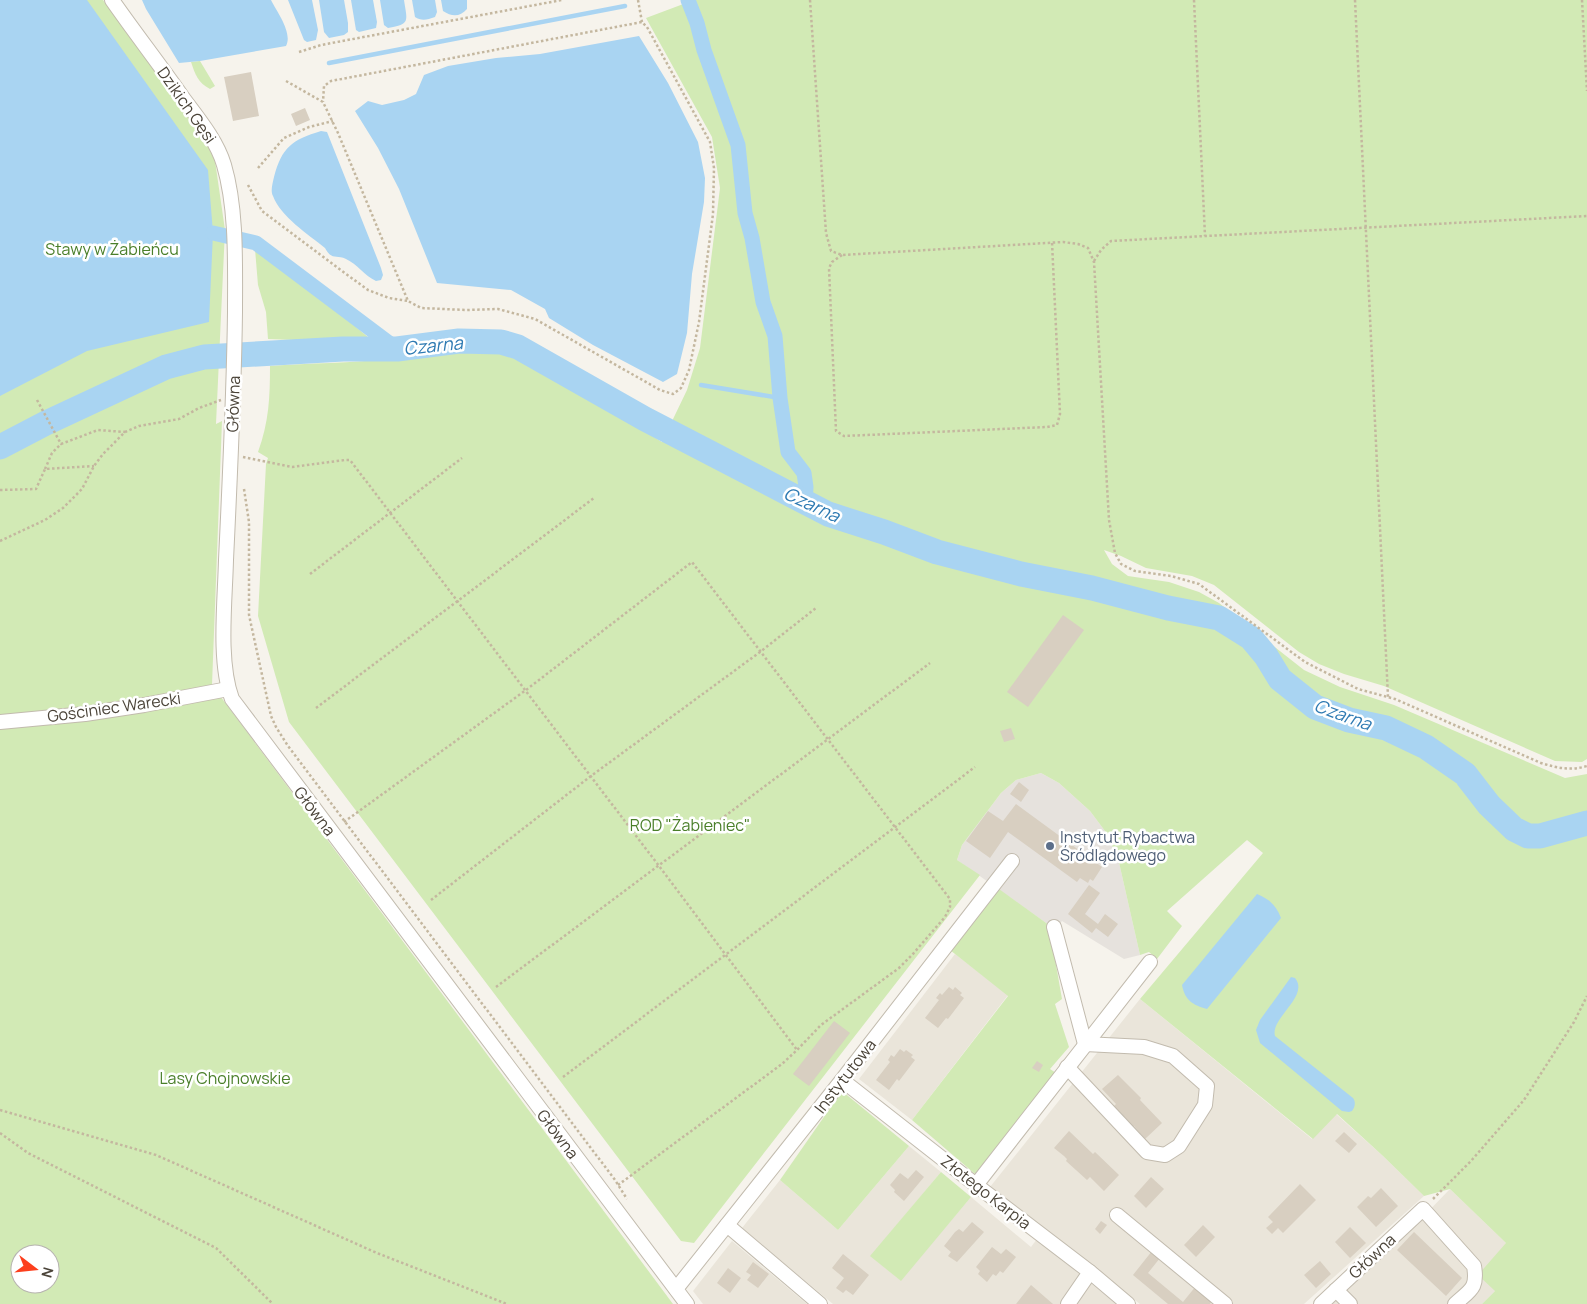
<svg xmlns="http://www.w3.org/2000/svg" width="1587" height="1304" font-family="Manrope,sans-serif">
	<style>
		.residential { fill: #eae5da }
		.industrial { fill: #e6e2dd }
		.green { fill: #d2eab5; fill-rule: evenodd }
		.water { fill: #a9d4f2 }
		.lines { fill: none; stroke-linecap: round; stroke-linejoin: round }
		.stream { stroke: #a9d4f2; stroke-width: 4.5 }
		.canal { stroke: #a9d4f2; stroke-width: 15 }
		.river { stroke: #a9d4f2; stroke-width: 25 }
		.building { fill: #d8cfc1 }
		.minor-casing { stroke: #c2bbae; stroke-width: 16 }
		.path { stroke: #c4b79f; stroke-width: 2.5; stroke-dasharray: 2.5 2.5; stroke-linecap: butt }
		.minor { stroke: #fff; stroke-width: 14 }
		.service-dot { fill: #5c6f8a; stroke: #fff; stroke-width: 2 }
		.labels { text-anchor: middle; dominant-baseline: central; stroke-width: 5; stroke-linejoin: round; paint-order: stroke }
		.street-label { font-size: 16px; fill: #4b4439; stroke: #fff }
		.park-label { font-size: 16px; fill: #4a7f2a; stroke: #fff }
		.service-label { font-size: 16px; fill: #4e5e75; stroke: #fff; text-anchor: start }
		.water-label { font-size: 18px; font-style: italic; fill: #2e7ab2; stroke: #fff }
	</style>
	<rect width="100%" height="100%" fill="#f6f3ec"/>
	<g class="residential">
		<polygon points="955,954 1008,995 912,1120 859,1079"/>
		<polygon points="1140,999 1312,1139 1336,1114 1383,1156 1424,1196 1304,1304 1140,1304 990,1187"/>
		<polygon points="909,1146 941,1172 871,1256 900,1280 971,1197 1031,1247 1037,1239 1116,1304 833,1304 742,1228 780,1180 838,1230"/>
		<polygon points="1450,1189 1506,1243 1495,1291 1482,1304 1330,1304 1420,1220"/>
		<polygon points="732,1241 807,1304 703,1304 693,1291"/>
	</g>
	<polygon class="industrial" points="1041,773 1059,783 1090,811 1105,831 1118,858 1140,955 1124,959 1062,921 1058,926 1049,925 957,860 962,845 1001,793 1016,780"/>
	<g class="green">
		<path d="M0,0H103L213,147L225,230L216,424L222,421L212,685L673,1304H0ZM20,1254H50V1284H20Z"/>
		<path d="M694,0H1587V759L1582,762L1555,761L1384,686L1344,674L1319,664L1299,652L1214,585L1192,576L1146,568L1121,556L1104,550L1112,564L1128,576L1169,582L1199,592L1219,603L1304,670L1340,687L1394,705L1565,778L1587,774V1304H1482L1495,1291L1478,1275L1506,1243L1450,1189L1424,1196L1383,1156L1337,1114L1313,1139L1140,999L1263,853L1247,840L1167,911L1182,926L1157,959L1149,952L1140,955L1118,858L1105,831L1090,811L1059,783L1041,773L1016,780L1001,793L962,845L957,860L980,875L694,1243L681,1241L289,722L258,616L266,464L268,458L258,452C269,422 270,397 270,366C310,363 351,363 392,359C434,356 475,341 517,354L662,442L687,390L700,348L720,188L712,137L646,18Z"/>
		<path d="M200,61L215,86L210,89C198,83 195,74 191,62Z"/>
		<polygon points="255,249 266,254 300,280 375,343 268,339 266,312 258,285"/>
		<polygon points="999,889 1049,925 1062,999 1055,1004 1069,1047 1050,1069 1056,1073 1014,1124 975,1174 912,1120 1008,996 950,950"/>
		<polygon points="842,1091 909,1146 838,1230 780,1180"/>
		<polygon points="941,1172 971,1197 901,1281 870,1256"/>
	</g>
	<g class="water">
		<polygon points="0,0 87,0 208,170 213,233 209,322 87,351 0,396"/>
		<path d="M142,0H271C277,12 293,33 286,46L200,61L179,63L146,9Z"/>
		<polygon points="288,0 312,0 318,30 316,40 307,42 304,40"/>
		<polygon points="319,0 344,0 348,23 348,32 344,35 329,38 324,32"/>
		<polygon points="351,0 373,0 377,22 376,28 359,32 356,30"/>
		<path d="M380,0H404C407,21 411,24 388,28L384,25Z"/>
		<path d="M412,0H435L437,12L435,17C427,20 421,21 415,17Z"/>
		<path d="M441,0H467V9C460,17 452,17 443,11Z"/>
		<polygon points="639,36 668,83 698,142 705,178 704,202 692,274 687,333 677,374 663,382 593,345 549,318 545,309 511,290 437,283 399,189 378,148 355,111 368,101 382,105 404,100 416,94 424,75 448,66 496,58 540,54"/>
		<path d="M321,131L327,132L381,268L383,275L381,280L376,281C365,276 357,264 346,259C336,254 332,261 325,248C308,234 281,217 273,196C270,191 273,182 274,177C282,147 292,140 321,131Z"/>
		<path d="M1257,894C1269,899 1276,905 1281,918L1207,1009C1193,1005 1185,1001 1182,985Z"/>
		<path d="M1291,977L1295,978C1310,996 1270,1018 1275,1036L1353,1098C1356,1102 1355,1107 1352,1111L1349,1112L1342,1111L1260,1043L1256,1030L1260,1020Z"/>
	</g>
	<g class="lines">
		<g class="stream">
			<polyline points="329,63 625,6"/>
			<polyline points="701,385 780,398"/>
		</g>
		<g class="canal">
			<polyline points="688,0 697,23 704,50 738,145 745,213 752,238 763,302 775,336 780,398 788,452 804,473 806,487 805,503"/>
			<polyline points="213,233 256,243 397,349"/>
		</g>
		<polyline class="river" points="0,447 46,423 166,367 204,357 343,349 397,349 459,341 501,342 518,347 645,419 828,514 884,532 937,552 1021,574 1092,588 1168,608 1219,618 1251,638 1266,656 1280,679 1315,707 1349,720 1386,728 1426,747 1465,774 1489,805 1514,829 1528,836 1540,836 1587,823"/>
	</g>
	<g class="building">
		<polygon points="251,72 259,116 233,121 224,77"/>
		<polygon points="305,108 310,120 296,126 291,114"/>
		<polygon points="1063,615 1084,630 1028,707 1007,692"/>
		<polygon points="1011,728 1015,739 1004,742 1000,731"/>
		<polygon points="1019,782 1029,790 1021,802 1010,794"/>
		<polygon points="1016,804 1102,867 1093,881 1090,879 1088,883 1080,878 1077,882 1008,832 990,858 966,841 988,811 1003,821"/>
		<polygon points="1089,885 1100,893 1085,914 1098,924 1105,914 1118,924 1108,937 1096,928 1092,933 1068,914"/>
		<polygon points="949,987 953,990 955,987 962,993 960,995 964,998 948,1019 946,1018 938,1028 925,1018 939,1000 936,998 940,993 942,995"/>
		<polygon points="834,1021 850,1033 809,1086 793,1074"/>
		<polygon points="900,1049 904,1052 906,1050 913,1055 911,1057 915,1060 899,1081 897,1079 889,1090 876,1080 890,1062 888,1060 891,1055 894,1057"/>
		<polygon points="1037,1061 1043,1065 1039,1072 1032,1068"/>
		<polygon points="1118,1075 1141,1098 1140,1100 1162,1123 1145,1139 1134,1126 1133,1127 1113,1107 1116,1104 1102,1089"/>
		<polygon points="1069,1131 1093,1154 1095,1152 1119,1175 1104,1191 1090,1177 1087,1180 1066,1161 1067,1159 1064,1156 1054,1148"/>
		<polygon points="1344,1132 1357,1144 1349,1153 1335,1141"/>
		<polygon points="916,1170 924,1177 904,1201 894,1192 895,1190 890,1185 900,1173 908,1179"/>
		<polygon points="1151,1177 1164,1189 1146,1208 1134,1196"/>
		<polygon points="1300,1184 1316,1200 1283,1233 1278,1228 1272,1234 1266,1228 1273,1222 1268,1217"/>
		<polygon points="1381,1188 1398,1206 1376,1227 1357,1207 1368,1196 1371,1198"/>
		<polygon points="1101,1221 1107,1225 1100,1234 1095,1229"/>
		<polygon points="972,1222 984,1232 957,1262 948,1256 951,1252 944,1246 955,1232 959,1229 963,1232"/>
		<polygon points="1203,1225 1215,1237 1196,1257 1184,1245"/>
		<polygon points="1350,1227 1366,1243 1350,1258 1335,1242"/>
		<polygon points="1414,1232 1462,1278 1446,1296 1397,1250"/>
		<polygon points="992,1247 1001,1254 1006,1249 1016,1257 1003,1273 1000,1271 996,1276 993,1274 987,1282 978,1274 980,1271 976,1267"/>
		<polygon points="1152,1251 1160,1258 1148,1273 1183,1302 1196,1286 1213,1300 1210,1304 1168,1304 1133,1275"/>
		<polygon points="843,1254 869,1275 853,1295 846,1290 843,1293 836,1288 844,1278 832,1268"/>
		<polygon points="1320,1261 1331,1274 1316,1288 1304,1275"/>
		<polygon points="753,1262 769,1274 758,1288 747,1280 751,1275 746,1272"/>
		<polygon points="728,1268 741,1278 730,1293 717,1283"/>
		<polygon points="1031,1285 1053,1304 1016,1304"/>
	</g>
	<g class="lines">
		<g class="minor-casing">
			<g id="minor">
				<path d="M112,0C135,33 160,65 183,98C198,118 217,141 224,165C237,209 235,265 235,312C234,395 230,477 226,560C225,602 218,661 232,699L687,1304"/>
				<polyline points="0,722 85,714 144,705 228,689"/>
				<polyline points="1054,927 1085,1044 1144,1047 1173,1056 1207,1086 1205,1105 1179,1146 1165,1155 1147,1152 1067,1067"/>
				<polyline points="842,1080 976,1185 1090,1272 1128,1304"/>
				<polyline points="976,1185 1150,962"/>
				<polyline points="1117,1215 1225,1304"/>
				<polyline points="727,1225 820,1304"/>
				<polyline points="676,1289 842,1080 1012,861"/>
				<polyline points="1336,1290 1350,1304"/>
				<polyline points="1068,1304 1090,1272"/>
				<path d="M1321,1304L1423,1209L1474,1266C1478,1289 1470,1290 1455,1304"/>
			</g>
		</g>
		<g class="path">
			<polyline points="638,0 642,22"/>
			<path d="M810,0L826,233L831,251L842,255L1063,242L1078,244L1088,248L1094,262L1109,520L1115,553L1121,564L1135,571L1171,576L1199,584L1305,662L1358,689L1395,699L1541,763C1557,768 1571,771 1587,766"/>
			<polyline points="1194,0 1205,236"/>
			<polyline points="1355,0 1388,697"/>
			<polyline points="1582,0 1587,91"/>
			<polyline points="299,52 321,45 562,0"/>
			<polyline points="286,81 323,102 338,133 408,301 421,308 466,310 498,309 535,319 660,390 673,394 681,388 689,370 699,322 713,214 714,168 710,142 647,27 642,22 331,81 324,86 323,102"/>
			<polyline points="258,168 284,138 309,127 333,121"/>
			<polyline points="248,185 262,211 342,271 368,290 389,298 408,301"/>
			<polyline points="842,255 832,262 829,268 836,431 844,436 1047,427 1057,425 1060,414 1052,242"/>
			<polyline points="1094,261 1101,250 1111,241 1587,216"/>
			<polyline points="37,400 61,444 98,430 125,432"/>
			<polyline points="243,457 292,467 345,460 350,460 659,866 797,1050"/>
			<polyline points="45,469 52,453 61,444"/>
			<polyline points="244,489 249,522 249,615 271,716 276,727 288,746 615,1180 627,1199"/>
			<polyline points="0,490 36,489 45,469 94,466"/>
			<polyline points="0,541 45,520 63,508 82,489 94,466 103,454 125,432 139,426 179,419 199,408 221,400"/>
			<polyline points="310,574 462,458"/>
			<polyline points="316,708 594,498"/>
			<polyline points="344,822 526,690 692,562 950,899 950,907 945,917 912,955 899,968 821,1025 797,1050 782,1064 618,1185"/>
			<polyline points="431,900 591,776 760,652 816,608"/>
			<polyline points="496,987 930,663"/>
			<polyline points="563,1077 975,767"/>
			<polyline points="0,1110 156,1155 377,1253 507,1304"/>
			<polyline points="0,1133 28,1153 216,1248 273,1304"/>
			<polyline points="1433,1199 1471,1161 1524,1100 1574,1022 1587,996"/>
		</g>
		<use href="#minor" class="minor"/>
	</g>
	<circle class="service-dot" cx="1050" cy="846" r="5"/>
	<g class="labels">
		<g class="street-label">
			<text transform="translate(187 105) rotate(55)">Dzikich Gęsi</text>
			<text transform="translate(233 404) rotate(-88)">Główna</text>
			<text transform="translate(114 707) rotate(-8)">Gościniec Warecki</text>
			<text transform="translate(315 811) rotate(53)">Główna</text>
			<text transform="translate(845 1076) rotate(-52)">Instytutowa</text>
			<text transform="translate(558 1134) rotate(53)">Główna</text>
			<text transform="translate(986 1192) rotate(38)">Złotego Karpia</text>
			<text transform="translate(1372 1256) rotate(-43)">Główna</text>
		</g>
		<g class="park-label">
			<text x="112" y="249">Stawy w Żabieńcu</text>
			<text x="690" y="825">ROD "Żabieniec"</text>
			<text x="225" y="1078">Lasy Chojnowskie</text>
		</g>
		<g class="service-label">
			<text x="1060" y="837">Instytut Rybactwa<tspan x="1060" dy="18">Śródlądowego</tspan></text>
		</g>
		<g class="water-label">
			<text transform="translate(433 345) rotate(-6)">Czarna</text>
			<text transform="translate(812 504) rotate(25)">Czarna</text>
			<text transform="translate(1343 714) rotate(20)">Czarna</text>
		</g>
	</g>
	<g transform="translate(35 1269) rotate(106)"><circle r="24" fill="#ffffff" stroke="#b7b4b0"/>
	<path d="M0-4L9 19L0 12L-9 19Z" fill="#fc3f1d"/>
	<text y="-8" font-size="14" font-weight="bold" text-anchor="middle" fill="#4b4439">N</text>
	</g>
</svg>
